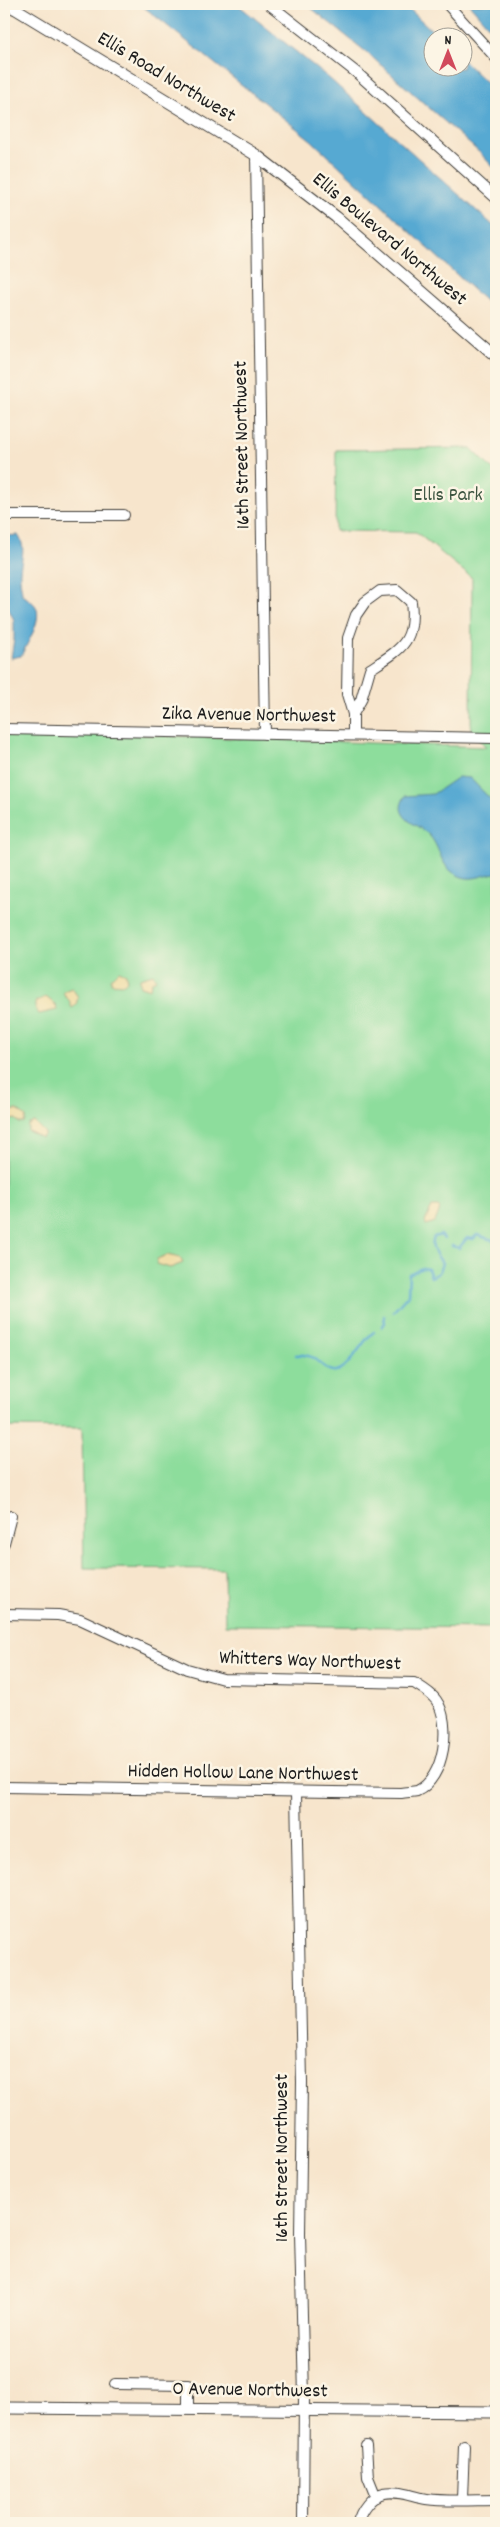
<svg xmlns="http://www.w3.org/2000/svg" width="500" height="2527" font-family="Dekko,sans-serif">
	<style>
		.green { fill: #8ddd9c; stroke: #547c5c }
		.sand { fill: #eeda9e; stroke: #857b5d }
		.water { fill: #57a9d2; stroke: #3a6277 }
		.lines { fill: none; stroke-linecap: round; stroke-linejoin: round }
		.stream { stroke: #57a9d2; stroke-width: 2.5 }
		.minor-casing { stroke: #3d3a36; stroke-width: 12 }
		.tertiary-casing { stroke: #3d3a36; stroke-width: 13 }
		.minor { stroke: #fff; stroke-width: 10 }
		.tertiary { stroke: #fff; stroke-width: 11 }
		.labels { text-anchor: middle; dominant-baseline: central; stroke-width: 5; stroke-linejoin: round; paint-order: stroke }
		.street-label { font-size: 20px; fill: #1c1c1c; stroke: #fcf5e5 }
		.park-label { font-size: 20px; fill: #3e5642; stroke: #fcf5e5 }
	</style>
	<rect width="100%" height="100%" fill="#fcf5e5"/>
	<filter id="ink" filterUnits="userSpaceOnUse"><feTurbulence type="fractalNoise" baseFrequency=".02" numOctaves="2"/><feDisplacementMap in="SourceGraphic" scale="10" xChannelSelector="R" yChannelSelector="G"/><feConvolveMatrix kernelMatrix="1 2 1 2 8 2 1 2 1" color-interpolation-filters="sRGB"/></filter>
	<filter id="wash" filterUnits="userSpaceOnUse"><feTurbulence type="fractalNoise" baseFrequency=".0096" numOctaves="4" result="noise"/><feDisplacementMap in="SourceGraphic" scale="20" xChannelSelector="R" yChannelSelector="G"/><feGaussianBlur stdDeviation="1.12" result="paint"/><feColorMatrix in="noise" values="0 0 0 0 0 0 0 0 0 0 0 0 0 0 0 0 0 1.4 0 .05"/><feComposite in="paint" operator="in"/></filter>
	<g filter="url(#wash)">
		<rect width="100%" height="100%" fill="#f7e5cc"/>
		<polygon class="green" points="471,448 494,471 496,469 496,1628 225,1625 224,1569 84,1568 82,1428 4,1427 4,730 486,747 471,730 472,578 416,532 335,531 336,450"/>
		<g class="sand">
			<polygon points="119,971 126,974 127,981 124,984 111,983 111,979"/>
			<polygon points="153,974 156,979 151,983 150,989 140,986 140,978"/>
			<polygon points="72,988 78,997 76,1005 72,1008 69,1000 63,994 66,990"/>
			<polygon points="46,997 56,1005 57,1010 39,1014 36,1010 36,1001"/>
			<polygon points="17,1110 26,1117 24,1123 19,1123 16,1119 9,1120 6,1117 8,1111"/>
			<polygon points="34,1122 45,1133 42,1138 28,1131 28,1125"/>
			<polygon points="432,1207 438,1207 440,1209 435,1222 426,1225 425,1221"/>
			<polygon points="167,1255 180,1258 183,1263 170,1268 157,1264 157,1259"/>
		</g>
		<g class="water">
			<polygon points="140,4 237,4 330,79 496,228 496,311 311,140"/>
			<polygon points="306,4 404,4 439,37 432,38 432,68 462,68 463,60 496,92 496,170 480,153 365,51"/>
			<polygon points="469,4 496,4 496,35"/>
			<path d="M18,535C28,550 19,561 20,578C20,583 22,589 22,594C26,598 32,601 35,605C44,619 27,643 21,656L11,658L14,639V620L4,600V536Z"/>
			<path d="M458,777L470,778L496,805V873C485,874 474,881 462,877C437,868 443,848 427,833C420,827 407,822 403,814C399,808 402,802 405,796L433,794Z"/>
		</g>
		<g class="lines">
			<g class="stream">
				<polyline points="452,1246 459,1248 467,1238 473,1239 477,1235 496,1241"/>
				<path d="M393,1312L408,1295L409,1274L422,1268L428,1269L431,1277L439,1273L442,1263C437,1254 429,1249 434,1237L441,1235L444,1239"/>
				<polyline points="382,1327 385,1323 384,1316"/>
				<path d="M296,1355C319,1353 317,1367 333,1371C348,1374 362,1339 374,1332"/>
			</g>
		</g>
	</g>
	<g filter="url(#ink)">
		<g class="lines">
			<g class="minor-casing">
				<g id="minor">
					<polyline points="269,4 357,73 496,198"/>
					<polyline points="447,4 496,58"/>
					<polyline points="256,155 265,734"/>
					<polyline points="4,515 124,515"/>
					<path d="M353,714L361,700L370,669C401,649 416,642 411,602L397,590L380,591L365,602L356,615L348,638L347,694L353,714V735"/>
					<polyline points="4,729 494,738"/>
					<polyline points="4,1543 11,1516"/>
					<path d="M4,1614L58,1615L80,1619L187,1669L223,1679L414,1683C422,1688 430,1692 436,1700C452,1722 445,1779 417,1791C412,1792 406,1792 401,1793L4,1787"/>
					<polyline points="296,1793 302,2082 300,2234 304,2397 303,2523"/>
					<polyline points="115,2384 188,2385 188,2408"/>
					<polyline points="366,2446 368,2477 376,2497"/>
					<polyline points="462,2499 464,2446"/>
					<path d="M358,2523C360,2511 372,2495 384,2493C399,2490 412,2497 426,2499C448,2502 474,2500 496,2500"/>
				</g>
			</g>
			<g class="tertiary-casing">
				<g id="tertiary">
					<polyline points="4,4 16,9 256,155 336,217 496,356"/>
					<polyline points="4,2408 496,2412"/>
				</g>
			</g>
			<use href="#minor" class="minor"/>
			<use href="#tertiary" class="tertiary"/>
		</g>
	</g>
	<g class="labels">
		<g class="street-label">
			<text transform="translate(166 78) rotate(31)">Ellis Road Northwest</text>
			<text transform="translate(389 240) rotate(40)">Ellis Boulevard Northwest</text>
			<text transform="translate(243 445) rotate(-91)">16th Street Northwest</text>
			<text transform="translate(249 716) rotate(1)">Zika Avenue Northwest</text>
			<text transform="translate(310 1662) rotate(2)">Whitters Way Northwest</text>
			<text transform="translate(243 1774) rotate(1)">Hidden Hollow Lane Northwest</text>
			<text transform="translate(283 2158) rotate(-90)">16th Street Northwest</text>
			<text transform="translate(250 2391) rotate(1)">O Avenue Northwest</text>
		</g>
		<g class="park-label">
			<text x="448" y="496">Ellis Park</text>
		</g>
	</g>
	<rect width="500" height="2527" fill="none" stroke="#fcf5e5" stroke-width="20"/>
	<g transform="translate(448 52)"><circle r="24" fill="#fcf5e5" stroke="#a29e95"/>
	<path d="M0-4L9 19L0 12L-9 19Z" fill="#d1495b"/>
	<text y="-8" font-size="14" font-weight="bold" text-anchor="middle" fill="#1c1c1c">N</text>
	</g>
</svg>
